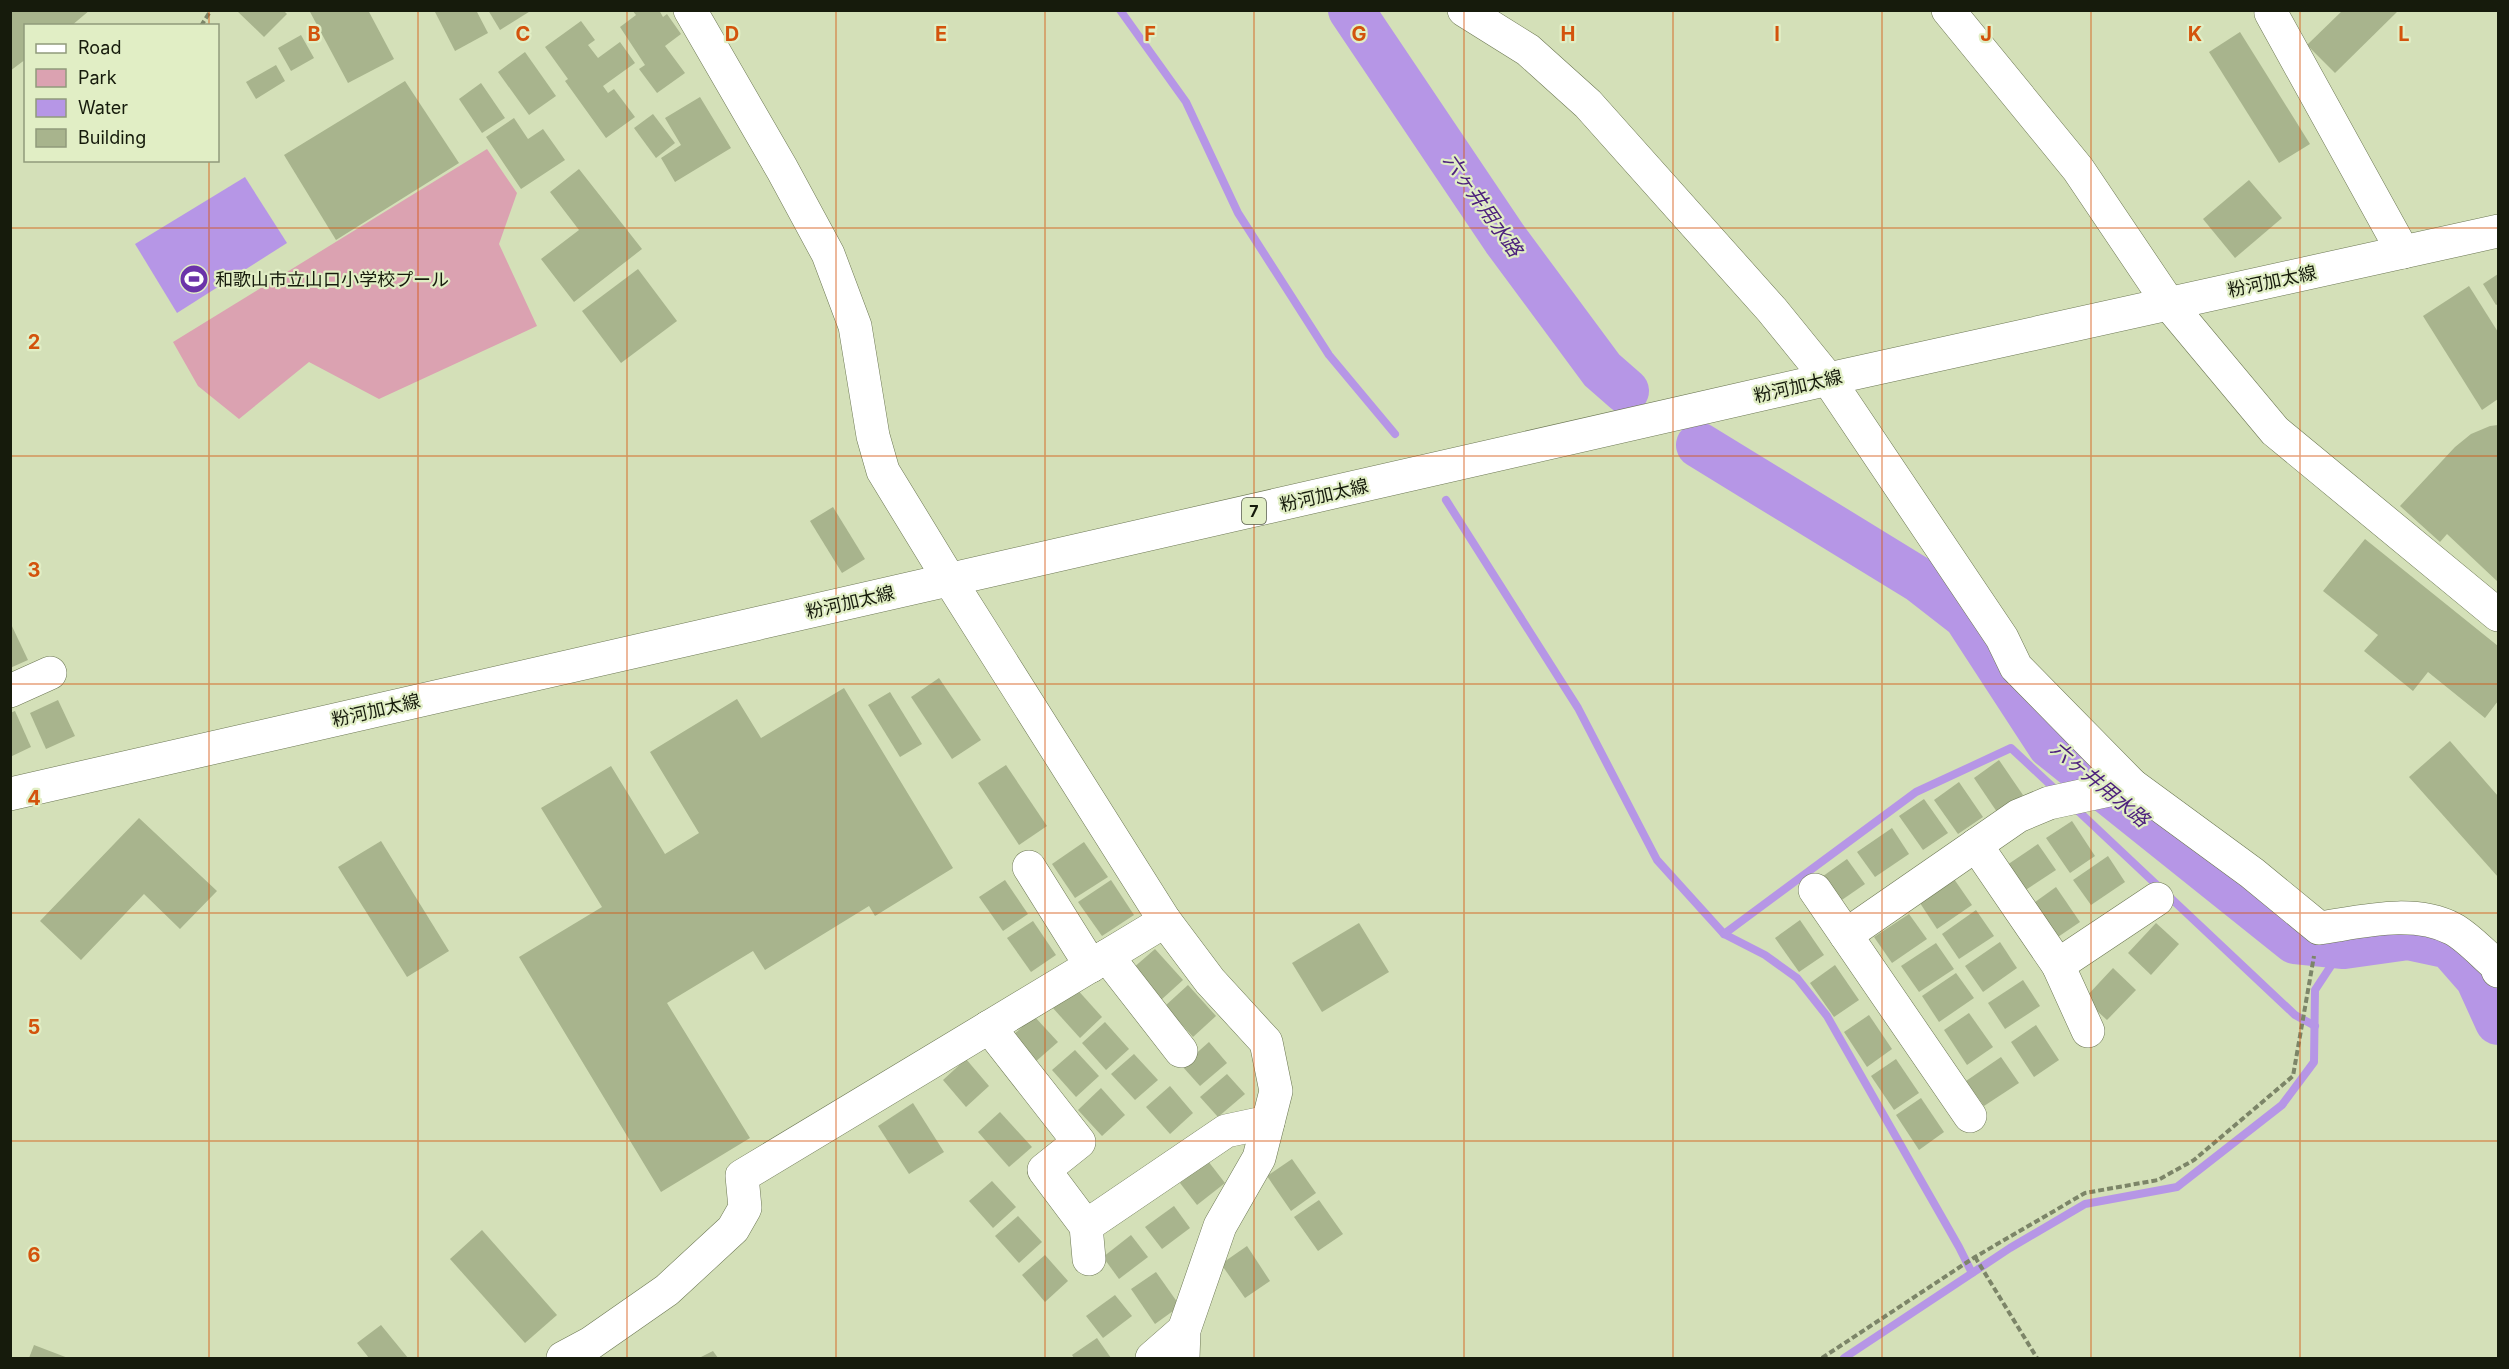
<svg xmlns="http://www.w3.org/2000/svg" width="2509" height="1369" font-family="Inter,'Noto Sans JP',sans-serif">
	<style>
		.green { fill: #dba2b1 }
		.water { fill: #b696e6 }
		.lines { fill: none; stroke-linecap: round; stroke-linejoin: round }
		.stream { stroke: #b696e6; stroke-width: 8 }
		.river { stroke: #b696e6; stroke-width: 46 }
		.building { fill: #a8b48d }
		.minor-casing { stroke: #6c7753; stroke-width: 34 }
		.major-casing { stroke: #6c7753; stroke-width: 34 }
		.path { stroke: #7c8568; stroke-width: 4; stroke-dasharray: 6 3; stroke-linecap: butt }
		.minor { stroke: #fff; stroke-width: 33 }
		.major { stroke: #fff; stroke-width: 33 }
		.grid { fill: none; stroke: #d3530c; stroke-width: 1.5; stroke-opacity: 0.55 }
		.labels { text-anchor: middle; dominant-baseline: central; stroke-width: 4.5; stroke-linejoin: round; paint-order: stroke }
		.shield { fill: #e1eec5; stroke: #535a44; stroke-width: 1.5 }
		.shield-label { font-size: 16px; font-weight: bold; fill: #161b0c }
		.poi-label { font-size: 18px; fill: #161b0c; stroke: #e1eec5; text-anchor: start }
		.street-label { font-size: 18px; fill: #161b0c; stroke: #e1eec5 }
		.water-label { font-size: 20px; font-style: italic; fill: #4d217d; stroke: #e1eec5 }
		.grid-label { font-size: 20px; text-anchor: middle; font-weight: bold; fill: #d3530c; stroke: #e1eec5; stroke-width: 4.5; stroke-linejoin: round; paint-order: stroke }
	</style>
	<rect width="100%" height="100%" fill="#d4e0b8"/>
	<polygon class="green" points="487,149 517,193 499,244 537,326 379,399 309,362 239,419 198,386 173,342"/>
	<polygon class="water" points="245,177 287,243 177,313 135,244"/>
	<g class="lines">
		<g class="stream">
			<polyline points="1120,10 1186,102 1238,213 1329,355 1395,434"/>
			<polyline points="1446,500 1578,708 1657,860 1724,934 1765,955 1797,978 1827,1016 1959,1247 1972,1273"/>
			<polyline points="2075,808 2295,1015 2315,1026"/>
			<polyline points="1724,934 1916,792 2011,748 2057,791"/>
			<polyline points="1844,1358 2010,1248 2085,1204 2177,1187 2282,1105 2314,1062 2315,990 2344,946"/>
		</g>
		<g class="river">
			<polyline points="1351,10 1505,239 1602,370 1626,391"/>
			<polyline points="1699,445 1921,581 1966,616 2050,745 2295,941 2344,946 2408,937 2450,946 2478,978 2498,1022"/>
		</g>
	</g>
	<g class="building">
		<polygon points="10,10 90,10 71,26 26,26 26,59 10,71"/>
		<polygon points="236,10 283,10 287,14 264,37"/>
		<polygon points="309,10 368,10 394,59 348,83"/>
		<polygon points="434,10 476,10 488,33 455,51"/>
		<polygon points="488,10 532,10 500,30"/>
		<polygon points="632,10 659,10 663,17 667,14 681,34 665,46 685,73 657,93 639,69 645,65 620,27 636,15"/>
		<polygon points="2343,10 2399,10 2335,73 2307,45"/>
		<polygon points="581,21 595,40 588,45 598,58 620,42 635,63 603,86 608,93 614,89 635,117 606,138 565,81 568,79 545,47"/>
		<polygon points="2240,32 2310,144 2279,163 2209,52"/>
		<polygon points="301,35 314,58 291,71 278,48"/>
		<polygon points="525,52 556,96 529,115 498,72"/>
		<polygon points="276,65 285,81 256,99 246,82"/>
		<polygon points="405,81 459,163 336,240 284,155"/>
		<polygon points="481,83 505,118 482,133 459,99"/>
		<polygon points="700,97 731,148 675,182 661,158 681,145 665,118"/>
		<polygon points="653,114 675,143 656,158 634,128"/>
		<polygon points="514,118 528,139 543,129 565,160 521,189 486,137"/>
		<polygon points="579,169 642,249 574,302 541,259 579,230 550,192"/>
		<polygon points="2249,180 2282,218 2235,258 2203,219"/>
		<polygon points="638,269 677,321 621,363 582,311"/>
		<polygon points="2498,274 2498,304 2496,305 2483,284"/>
		<polygon points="2469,286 2498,332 2498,399 2482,410 2423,316"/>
		<polygon points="2498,425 2498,582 2447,534 2440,542 2400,506 2455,447 2471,434 2490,426"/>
		<polygon points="833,507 865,559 842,573 810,521"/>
		<polygon points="2365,539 2498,646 2498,701 2485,718 2428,672 2413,691 2364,651 2378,635 2323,591"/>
		<polygon points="10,622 28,660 10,668"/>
		<polygon points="939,678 981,740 952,759 911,697"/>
		<polygon points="844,688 953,868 875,916 869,906 765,970 753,951 667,1003 750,1138 661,1192 519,957 602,907 541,808 611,766 665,854 699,833 650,752 737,699 761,738"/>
		<polygon points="890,692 922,744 900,757 868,705"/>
		<polygon points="58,700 75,736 46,749 30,713"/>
		<polygon points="15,711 31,747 10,757 10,713"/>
		<polygon points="2450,741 2498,796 2498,877 2409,777"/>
		<polygon points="1999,760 2023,795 1997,812 1974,778"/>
		<polygon points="1006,765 1047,826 1019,845 978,783"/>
		<polygon points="1959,782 1983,817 1958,834 1934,800"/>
		<polygon points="1924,799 1948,833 1923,850 1899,816"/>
		<polygon points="139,818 217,891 180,929 144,894 81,960 40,921"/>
		<polygon points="2072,821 2095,856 2070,873 2046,838"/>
		<polygon points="1892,828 1909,854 1875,877 1857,852"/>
		<polygon points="381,841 449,951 407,977 338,867"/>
		<polygon points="1084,842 1108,877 1075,898 1052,864"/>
		<polygon points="2038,844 2056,870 2021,893 2004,867"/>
		<polygon points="2108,856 2125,882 2091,905 2073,880"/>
		<polygon points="1847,859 1865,884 1836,904 1819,879"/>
		<polygon points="1954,879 1972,905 1937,929 1920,903"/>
		<polygon points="1005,880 1028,914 1003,931 979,897"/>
		<polygon points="1111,880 1134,915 1102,936 1078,902"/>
		<polygon points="2056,887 2080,922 2055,939 2031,905"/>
		<polygon points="1976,910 1994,936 1959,959 1942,934"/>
		<polygon points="1909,914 1927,939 1892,963 1874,937"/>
		<polygon points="1800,920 1824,955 1799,972 1775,938"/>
		<polygon points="1033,921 1056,955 1031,972 1007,938"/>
		<polygon points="1359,923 1389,972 1322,1012 1292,963"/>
		<polygon points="2156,923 2179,944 2151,975 2128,953"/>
		<polygon points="2000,942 2017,968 1983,992 1965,966"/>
		<polygon points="1936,943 1954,969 1919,992 1901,966"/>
		<polygon points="1155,949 1183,980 1161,1000 1132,969"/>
		<polygon points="1835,965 1859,1000 1834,1017 1810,983"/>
		<polygon points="2113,968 2136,990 2107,1020 2084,999"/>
		<polygon points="1956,973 1974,998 1939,1022 1922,996"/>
		<polygon points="2023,980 2040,1006 2005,1029 1988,1003"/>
		<polygon points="1188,985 1216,1016 1193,1037 1165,1006"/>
		<polygon points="1075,987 1102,1017 1080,1038 1052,1007"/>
		<polygon points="1969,1013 1993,1047 1967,1065 1944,1030"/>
		<polygon points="1869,1015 1892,1049 1867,1067 1844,1032"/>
		<polygon points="1034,1016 1058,1042 1034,1063 1011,1037"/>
		<polygon points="1105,1022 1129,1049 1106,1070 1082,1043"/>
		<polygon points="2036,1025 2059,1060 2034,1077 2011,1042"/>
		<polygon points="1209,1042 1227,1063 1200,1086 1182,1066"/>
		<polygon points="1075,1050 1099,1076 1076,1097 1052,1070"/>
		<polygon points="1134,1054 1158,1080 1135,1100 1111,1074"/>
		<polygon points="2001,1057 2019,1083 1984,1106 1966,1081"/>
		<polygon points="966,1059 989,1086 966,1107 943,1080"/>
		<polygon points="1896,1059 1919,1093 1894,1110 1871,1076"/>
		<polygon points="1227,1074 1245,1094 1218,1117 1200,1097"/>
		<polygon points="1170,1086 1193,1113 1170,1134 1146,1107"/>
		<polygon points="1101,1088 1125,1115 1102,1136 1078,1110"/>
		<polygon points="1921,1098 1944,1132 1919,1150 1896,1115"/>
		<polygon points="913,1103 944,1152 909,1174 878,1126"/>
		<polygon points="1000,1112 1032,1147 1009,1167 978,1132"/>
		<polygon points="1292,1159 1316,1193 1291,1211 1267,1176"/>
		<polygon points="1208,1161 1225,1183 1197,1205 1180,1183"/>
		<polygon points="992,1181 1016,1207 993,1228 969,1201"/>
		<polygon points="1319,1200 1343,1234 1318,1251 1294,1217"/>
		<polygon points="1174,1206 1190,1228 1162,1249 1145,1227"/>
		<polygon points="1018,1216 1042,1242 1019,1263 995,1236"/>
		<polygon points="482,1230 557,1315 525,1343 450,1259"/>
		<polygon points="1131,1235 1148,1257 1119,1279 1103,1257"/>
		<polygon points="1247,1246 1270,1281 1245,1298 1221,1264"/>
		<polygon points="1045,1255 1068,1281 1045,1302 1022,1275"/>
		<polygon points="1156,1272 1180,1306 1155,1324 1131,1289"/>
		<polygon points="1115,1295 1132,1316 1103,1338 1086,1316"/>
		<polygon points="381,1325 408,1358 369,1358 357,1343"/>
		<polygon points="1097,1338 1111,1358 1074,1358 1072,1355"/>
		<polygon points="34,1345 68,1358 29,1358"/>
		<polygon points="713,1351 718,1358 699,1358"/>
	</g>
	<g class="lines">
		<g class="minor-casing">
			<g id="minor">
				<polyline points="690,10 782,169 828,254 855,326 873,436 883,471 949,579 1165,921 1210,981 1266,1042 1276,1091 1259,1158 1220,1226 1184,1330 1183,1358"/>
				<path d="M1464,10L1528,50L1588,104L1772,310L1828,379L2002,638L2016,667L2132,785L2252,873L2319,928C2361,922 2413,908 2453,929C2468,937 2483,954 2496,965L2498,971"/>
				<polyline points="1948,10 2078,169 2169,304 2275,431 2498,615"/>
				<polyline points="2273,10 2271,13 2403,252"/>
				<polyline points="10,691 50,673"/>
				<polyline points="1976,845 2058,965 2088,1031"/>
				<polyline points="1029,867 1091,966"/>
				<polyline points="1815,890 1970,1116"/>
				<polyline points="1846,935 2018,816 2049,803 2132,785"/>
				<polyline points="1107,956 1181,1051"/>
				<polyline points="2058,965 2157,899"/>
				<polyline points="989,1027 1079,1142 1044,1170 1086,1226 1089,1259"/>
				<polyline points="1086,1226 1226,1131 1268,1122"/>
				<polyline points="563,1358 591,1343 667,1290 733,1229 745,1208 742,1176 1165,921"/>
				<polyline points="1152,1358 1184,1330"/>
			</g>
		</g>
		<g class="major-casing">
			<polyline id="major" points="10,794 1842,376 2498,231"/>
		</g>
		<g class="path">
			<polyline points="201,26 211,10"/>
			<polyline points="1975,1257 2037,1358"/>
			<polyline points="1822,1358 1975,1257 2085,1193 2158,1180 2194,1160 2293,1076 2314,956"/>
		</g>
		<use href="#minor" class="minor"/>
		<use href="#major" class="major"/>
	</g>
	<path class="grid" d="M209,10V26M418,10V1358M627,10V1358M836,10V1358M1045,10V1358M1254,10V1358M1464,10V1358M1673,10V1358M1882,10V1358M2091,10V1358M2300,10V1358M209,160V1358M10,228H2498M10,456H2498M10,684H2498M10,913H2498M10,1141H2498"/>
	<defs>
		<g id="stadium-disc" transform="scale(1.5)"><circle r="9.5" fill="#6b33a9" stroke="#e1eec5"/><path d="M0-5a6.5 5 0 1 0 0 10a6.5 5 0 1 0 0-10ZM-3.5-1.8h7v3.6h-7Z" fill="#fff"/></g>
	</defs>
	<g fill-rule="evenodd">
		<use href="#stadium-disc" x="194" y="279"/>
	</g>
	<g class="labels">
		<rect class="shield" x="1242" y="498" width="24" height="26" rx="4.5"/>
		<g class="shield-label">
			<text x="1254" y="511">7</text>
		</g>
		<g class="poi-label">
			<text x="215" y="279">和歌山市立山口小学校プール</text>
		</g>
		<g class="street-label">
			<text transform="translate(2272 281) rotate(-12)">粉河加太線</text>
			<text transform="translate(1798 386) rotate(-13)">粉河加太線</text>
			<text transform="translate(1324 495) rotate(-13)">粉河加太線</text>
			<text transform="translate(850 602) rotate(-13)">粉河加太線</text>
			<text transform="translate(376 710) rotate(-13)">粉河加太線</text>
		</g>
		<g class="water-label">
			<text transform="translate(1483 205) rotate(55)">六ヶ井用水路</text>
			<text transform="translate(2100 784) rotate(40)">六ヶ井用水路</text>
		</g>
	</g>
	<g class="grid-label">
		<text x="314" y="41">B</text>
		<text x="523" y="41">C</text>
		<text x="732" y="41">D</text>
		<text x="941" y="41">E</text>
		<text x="1150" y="41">F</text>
		<text x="1359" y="41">G</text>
		<text x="1568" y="41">H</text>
		<text x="1777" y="41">I</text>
		<text x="1986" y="41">J</text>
		<text x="2195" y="41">K</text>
		<text x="2404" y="41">L</text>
		<text x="34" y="349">2</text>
		<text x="34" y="577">3</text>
		<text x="34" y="805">4</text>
		<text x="34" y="1034">5</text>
		<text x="34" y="1262">6</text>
	</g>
	<rect width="2509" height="1369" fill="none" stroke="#161b0c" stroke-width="24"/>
	<rect x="24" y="24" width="195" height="138" fill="#e1eec5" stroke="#909a7b" stroke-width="1.5"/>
	<rect x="36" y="44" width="30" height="9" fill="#ffffff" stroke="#909a7b" stroke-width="1.5"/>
	<text x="78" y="54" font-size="18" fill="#161b0c">Road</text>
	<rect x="36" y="69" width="30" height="18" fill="#dba2b1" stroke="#909a7b" stroke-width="1.5"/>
	<text x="78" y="84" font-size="18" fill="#161b0c">Park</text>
	<rect x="36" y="99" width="30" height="18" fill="#b696e6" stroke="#909a7b" stroke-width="1.5"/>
	<text x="78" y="114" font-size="18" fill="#161b0c">Water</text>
	<rect x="36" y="129" width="30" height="18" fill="#a8b48d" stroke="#909a7b" stroke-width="1.5"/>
	<text x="78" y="144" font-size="18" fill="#161b0c">Building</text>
</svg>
